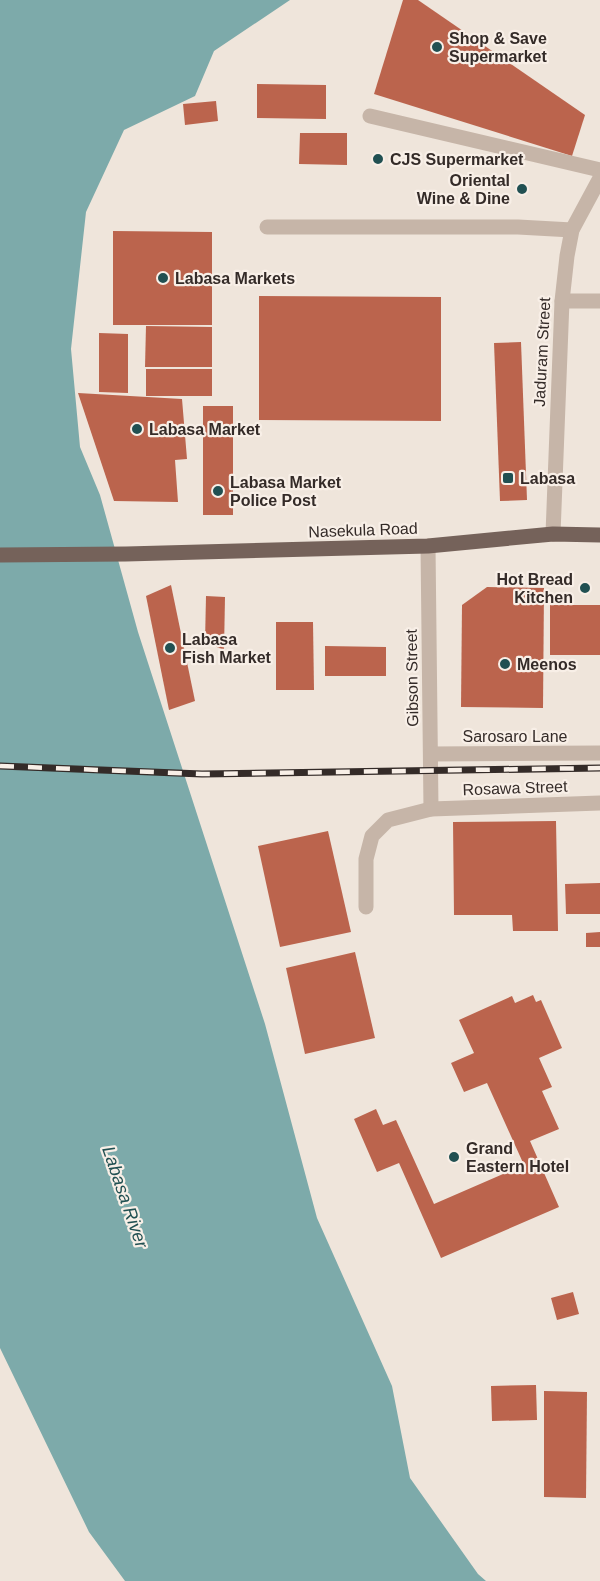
<svg xmlns="http://www.w3.org/2000/svg" width="600" height="1581" font-family="Helvetica,sans-serif">
	<style>
		.water { fill: #7daaaa }
		.building { fill: #bb644d }
		.lines { fill: none; stroke-linecap: round; stroke-linejoin: round }
		.minor { stroke: #c6b5a8; stroke-width: 15 }
		.major { stroke: #75625a; stroke-width: 15 }
		.rail-casing { stroke: #342b28; stroke-width: 7 }
		.rail { stroke: #f8efe7; stroke-width: 4.5; stroke-dasharray: 14; stroke-linecap: butt }
		.poi-dot { fill: #215052; stroke: #f8efe7; stroke-width: 2 }
		.labels { text-anchor: middle; dominant-baseline: central; stroke-width: 4.5; stroke-linejoin: round; paint-order: stroke }
		.poi-label { font-size: 16px; font-weight: bold; fill: #342b28; stroke: #f8efe7; text-anchor: start }
		.street-label { font-size: 16px; fill: #342b28; stroke: #f8efe7 }
		.water-label { font-size: 18px; font-style: italic; fill: #215052; stroke: #f8efe7 }
	</style>
	<rect width="100%" height="100%" fill="#efe5db"/>
	<polygon class="water" points="0,0 290,0 214,51 195,96 124,130 86,212 71,349 80,447 100,495 138,632 265,1024 317,1218 392,1386 410,1478 478,1574 486,1581 125,1581 89,1532 0,1348"/>
	<g class="building">
		<polygon points="403,0 418,0 585,115 572,156 374,94"/>
		<polygon points="257,84 326,85 326,119 257,118"/>
		<polygon points="216,101 218,121 185,125 183,104"/>
		<polygon points="300,133 347,133 347,165 299,164"/>
		<polygon points="113,231 212,232 212,325 113,325"/>
		<polygon points="259,296 441,297 441,421 259,420"/>
		<polygon points="146,326 212,327 212,367 145,367"/>
		<polygon points="99,333 128,334 128,393 99,392"/>
		<polygon points="521,342 527,500 500,501 494,343"/>
		<rect x="146" y="369" width="66" height="27"/>
		<polygon points="78,393 182,399 187,459 175,460 178,502 114,501"/>
		<rect x="203" y="406" width="30" height="109"/>
		<polygon points="171,585 195,701 169,710 146,596"/>
		<polygon points="487,587 544,588 543,708 461,707 462,605"/>
		<polygon points="206,596 225,597 224,650 205,642"/>
		<rect x="550" y="605" width="50" height="50"/>
		<polygon points="276,622 313,622 314,690 276,690"/>
		<polygon points="325,646 386,647 386,676 325,676"/>
		<polygon points="556,821 558,931 513,931 512,915 454,915 453,822"/>
		<polygon points="328,831 351,932 280,947 258,846"/>
		<polygon points="600,883 600,914 566,914 565,884"/>
		<polygon points="600,932 600,947 586,947 586,933"/>
		<polygon points="355,952 375,1038 305,1054 286,968"/>
		<polygon points="533,995 536,1002 541,1000 562,1048 539,1058 552,1087 542,1091 559,1129 530,1141 559,1207 441,1258 399,1163 377,1172 354,1119 376,1109 383,1125 396,1120 434,1204 524,1165 487,1083 464,1092 451,1063 474,1053 459,1020 512,996 515,1003"/>
		<polygon points="573,1292 579,1314 557,1320 551,1298"/>
		<polygon points="536,1385 537,1420 492,1421 491,1386"/>
		<polygon points="544,1391 587,1392 586,1498 544,1497"/>
	</g>
	<g class="lines">
		<g class="minor">
			<polyline points="370,116 600,170"/>
			<polyline points="267,227 518,227 572,230"/>
			<polyline points="562,301 600,301"/>
			<polyline points="553,534 562,301 567,256 572,230 600,178"/>
			<polyline points="428,546 431,809"/>
			<polyline points="431,754 600,753"/>
			<polyline points="366,907 366,859 372,836 388,820 431,809 600,803"/>
		</g>
		<polyline class="major" points="0,555 126,554 428,546 553,534 600,535"/>
		<g class="rail-casing">
			<polyline id="rail" points="0,766 202,774 600,768"/>
		</g>
		<use href="#rail" class="rail"/>
	</g>
	<g class="poi-dot">
		<circle cx="437" cy="47" r="6"/>
		<circle cx="378" cy="159" r="6"/>
		<circle cx="522" cy="189" r="6"/>
		<circle cx="163" cy="278" r="6"/>
		<circle cx="137" cy="429" r="6"/>
		<rect x="502" y="472" width="12" height="12" rx="3"/>
		<circle cx="218" cy="491" r="6"/>
		<circle cx="585" cy="588" r="6"/>
		<circle cx="170" cy="648" r="6"/>
		<circle cx="505" cy="664" r="6"/>
		<circle cx="454" cy="1157" r="6"/>
	</g>
	<g class="labels">
		<g class="poi-label">
			<text x="449" y="38">Shop &amp; Save<tspan x="449" dy="18">Supermarket</tspan></text>
			<text x="390" y="159">CJS Supermarket</text>
			<text x="510" y="180" text-anchor="end">Oriental<tspan x="510" dy="18">Wine &amp; Dine</tspan></text>
			<text x="175" y="278">Labasa Markets</text>
			<text x="149" y="429">Labasa Market</text>
			<text x="520" y="478">Labasa</text>
			<text x="230" y="482">Labasa Market<tspan x="230" dy="18">Police Post</tspan></text>
			<text x="573" y="579" text-anchor="end">Hot Bread<tspan x="573" dy="18">Kitchen</tspan></text>
			<text x="182" y="639">Labasa<tspan x="182" dy="18">Fish Market</tspan></text>
			<text x="517" y="664">Meenos</text>
			<text x="466" y="1148">Grand<tspan x="466" dy="18">Eastern Hotel</tspan></text>
		</g>
		<g class="street-label">
			<text transform="translate(542 352) rotate(-87)">Jaduram Street</text>
			<text transform="translate(363 530) rotate(-2)">Nasekula Road</text>
			<text transform="translate(412 678) rotate(-91)">Gibson Street</text>
			<text x="515" y="736">Sarosaro Lane</text>
			<text transform="translate(515 788) rotate(-2)">Rosawa Street</text>
		</g>
		<g class="water-label">
			<text transform="translate(125 1197) rotate(71)">Labasa River</text>
		</g>
	</g>
</svg>
